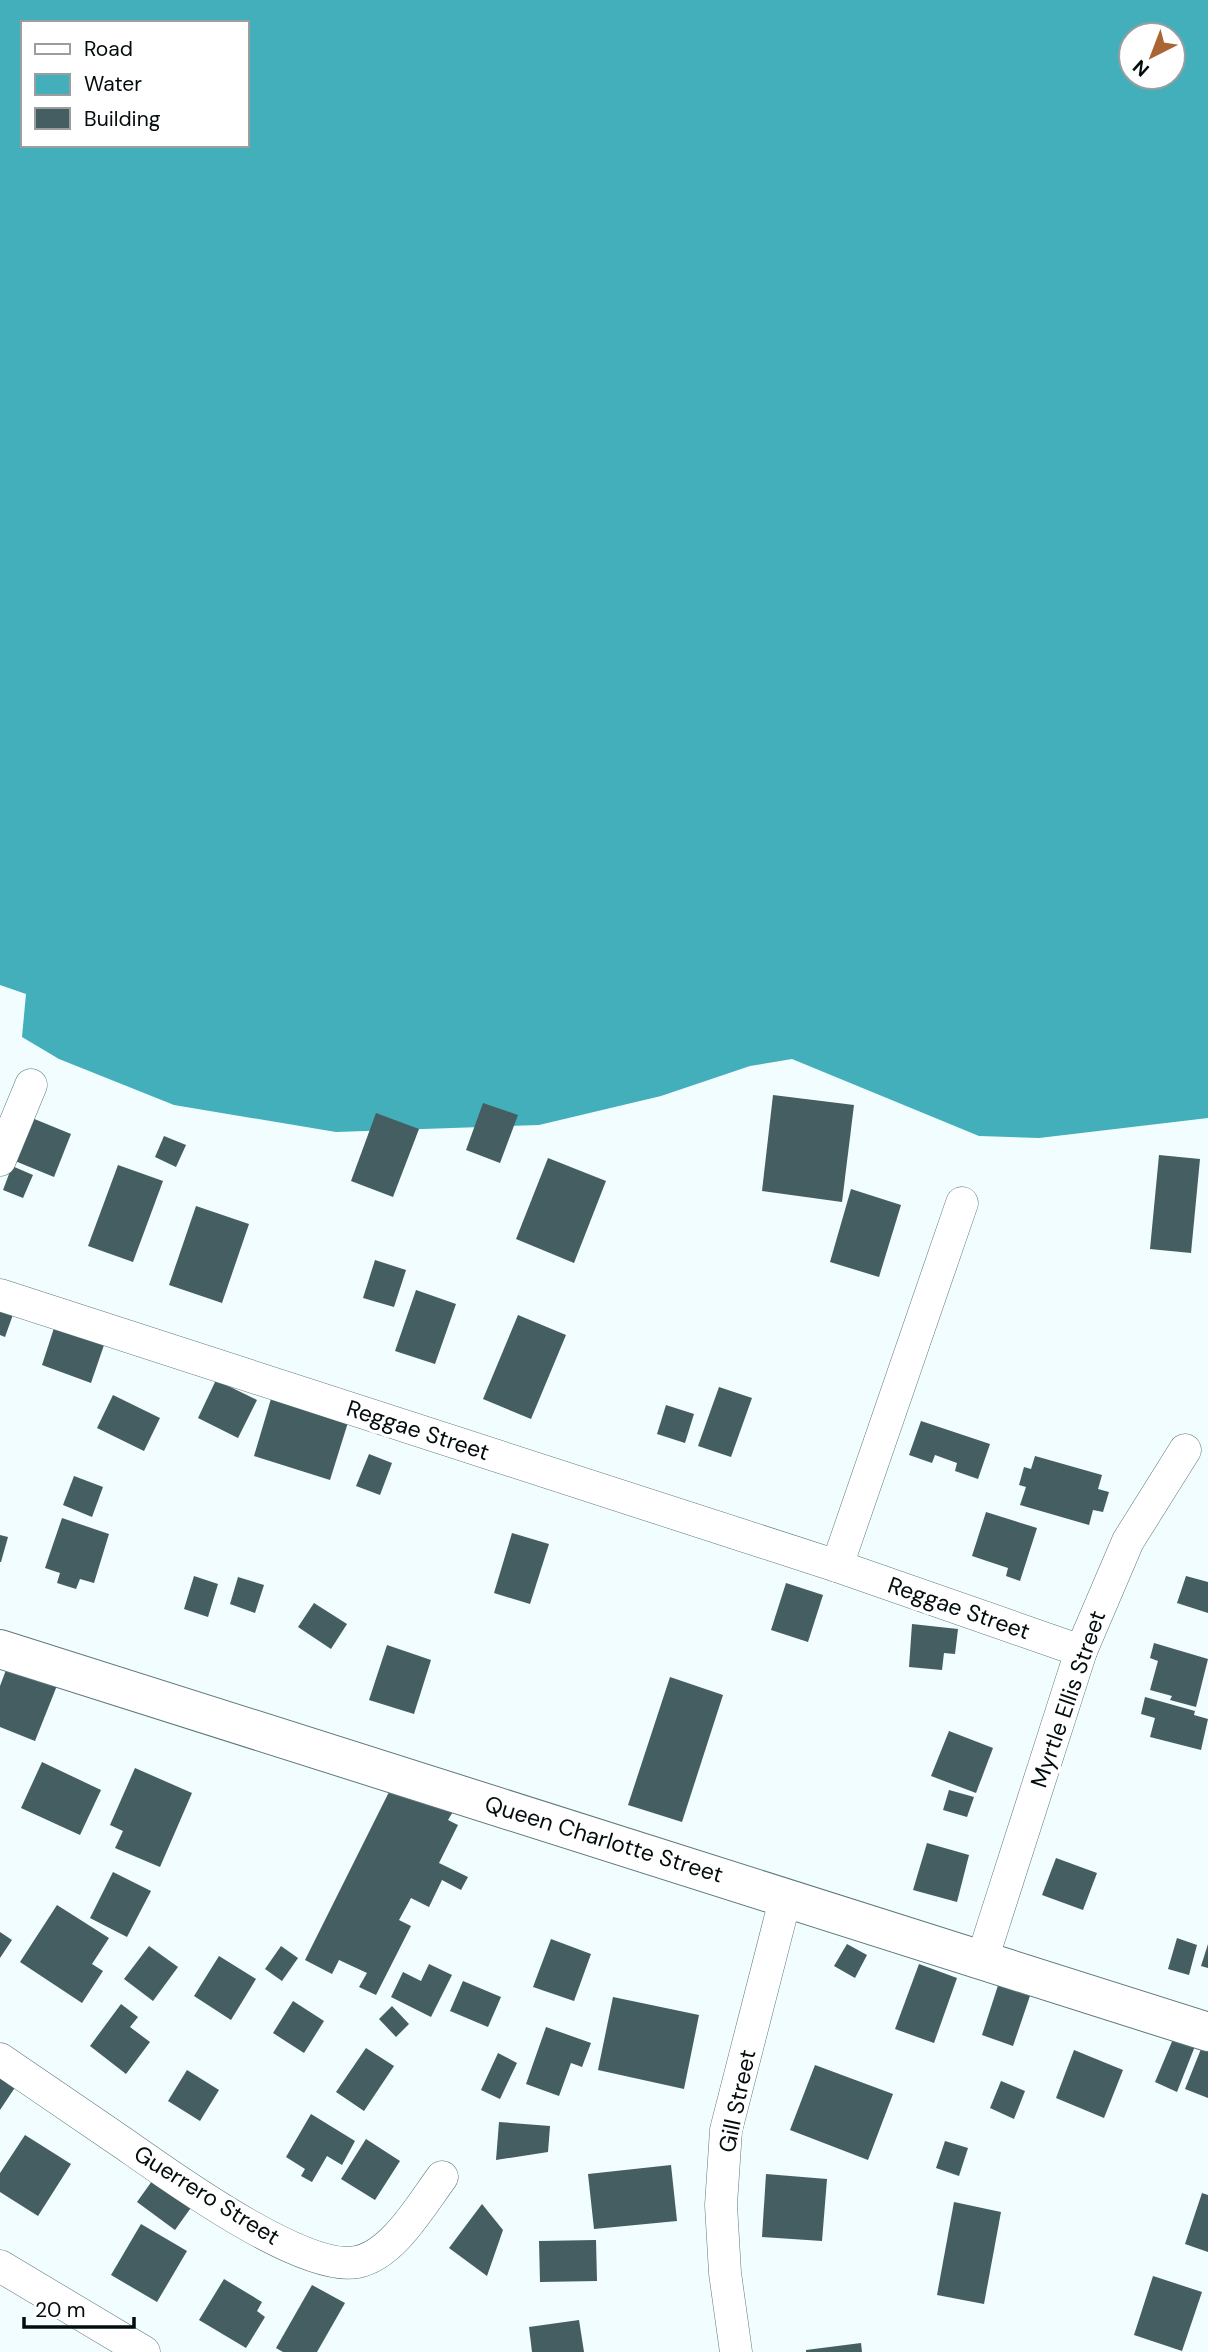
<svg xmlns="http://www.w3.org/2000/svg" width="1208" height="2352" font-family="'DM Sans',sans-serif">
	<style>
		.water { fill: #42afbb; fill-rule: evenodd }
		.building { fill: #455e61 }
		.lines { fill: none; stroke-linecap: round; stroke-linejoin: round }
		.minor-casing { stroke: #5e787b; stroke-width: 33 }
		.secondary-casing { stroke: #5e787b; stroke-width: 40 }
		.minor { stroke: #fff; stroke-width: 32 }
		.secondary { stroke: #fff; stroke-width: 38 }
		.labels { text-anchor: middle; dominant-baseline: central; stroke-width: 7; stroke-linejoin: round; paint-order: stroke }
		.street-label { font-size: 23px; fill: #040d0e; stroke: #fff }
	</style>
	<rect width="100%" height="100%" fill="#f1fdfe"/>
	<path class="water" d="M0,0H1208V1118L1039,1138L979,1136L792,1059L750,1066L661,1096L539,1125L336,1132L174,1105L59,1059L22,1037L26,994L0,985ZM23,23H247V145H23ZM1131,35H1173V77H1131Z"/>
	<g class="building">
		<polygon points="773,1095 854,1105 842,1202 762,1191"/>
		<polygon points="483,1103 518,1115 500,1163 466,1150"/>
		<polygon points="376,1113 419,1129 393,1197 351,1181"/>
		<polygon points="32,1118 71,1134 54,1177 15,1161"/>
		<polygon points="164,1136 186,1145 176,1167 155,1157"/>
		<polygon points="1159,1155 1200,1159 1191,1253 1150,1249"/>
		<polygon points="548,1158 606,1181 574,1263 516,1239"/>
		<polygon points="118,1165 163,1181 133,1262 88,1246"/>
		<polygon points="12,1166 33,1175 23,1198 3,1190"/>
		<polygon points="851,1189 901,1205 879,1277 830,1262"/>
		<polygon points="196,1206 249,1224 222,1303 169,1285"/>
		<polygon points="375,1260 406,1270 394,1307 363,1298"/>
		<polygon points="416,1290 456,1304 435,1364 395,1351"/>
		<polygon points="0,1303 15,1309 5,1337 0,1335"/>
		<polygon points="518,1315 566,1335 531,1419 483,1399"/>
		<polygon points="54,1328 104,1345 91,1383 42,1365"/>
		<polygon points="216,1380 257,1400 238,1438 198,1418"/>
		<polygon points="719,1387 752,1398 731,1457 698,1446"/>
		<polygon points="273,1392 350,1416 330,1480 254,1456"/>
		<polygon points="113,1395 160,1418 144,1451 97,1428"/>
		<polygon points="666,1405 694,1414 685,1443 657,1434"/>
		<polygon points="921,1421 990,1444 978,1479 955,1471 957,1463 935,1455 932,1463 909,1455"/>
		<polygon points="369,1454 392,1463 380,1495 356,1486"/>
		<polygon points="1035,1456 1102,1475 1098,1489 1109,1492 1103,1512 1093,1510 1089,1525 1020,1505 1026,1487 1019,1485 1024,1467 1031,1469"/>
		<polygon points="74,1476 103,1487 92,1517 63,1505"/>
		<polygon points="986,1512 1037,1528 1020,1581 1006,1576 1008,1568 972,1556"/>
		<polygon points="62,1518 109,1534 94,1583 80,1579 76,1589 57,1583 60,1573 45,1568"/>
		<polygon points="512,1533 549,1544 530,1604 494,1593"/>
		<polygon points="0,1535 8,1537 1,1562 0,1562"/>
		<polygon points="194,1576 218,1584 208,1617 184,1609"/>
		<polygon points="1186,1576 1208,1582 1208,1613 1177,1603"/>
		<polygon points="238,1577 264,1585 255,1613 230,1604"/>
		<polygon points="786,1583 823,1595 808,1642 771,1630"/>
		<polygon points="314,1603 347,1624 331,1649 298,1627"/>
		<polygon points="912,1624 958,1629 955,1654 944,1653 942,1670 909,1667"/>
		<polygon points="1154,1643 1208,1659 1196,1707 1170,1700 1172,1696 1150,1690 1158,1661 1150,1658"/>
		<polygon points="387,1645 431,1660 414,1714 369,1700"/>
		<polygon points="12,1654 62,1673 35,1741 0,1727 0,1686"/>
		<polygon points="670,1677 723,1695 682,1822 628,1805"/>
		<polygon points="1145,1697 1195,1711 1194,1715 1208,1719 1201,1750 1150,1737 1155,1718 1141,1714"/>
		<polygon points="949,1731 993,1748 976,1793 931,1776"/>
		<polygon points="42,1762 101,1790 80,1835 21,1808"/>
		<polygon points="135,1768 192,1793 160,1867 115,1848 123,1831 110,1825"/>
		<polygon points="395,1780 454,1810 448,1820 458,1825 439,1863 468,1877 461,1890 442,1880 429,1907 411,1898 399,1920 411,1926 376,1995 359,1987 367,1973 339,1960 332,1974 305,1960"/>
		<polygon points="949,1790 974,1797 967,1817 943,1810"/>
		<polygon points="927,1843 969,1855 957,1902 913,1890"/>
		<polygon points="1056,1858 1097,1873 1083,1910 1042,1895"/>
		<polygon points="113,1872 151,1891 127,1937 90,1918"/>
		<polygon points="57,1905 109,1938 92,1964 103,1971 82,2003 20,1962"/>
		<polygon points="0,1932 12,1940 0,1958"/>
		<polygon points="1177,1938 1197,1945 1189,1975 1168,1969"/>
		<polygon points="551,1939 591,1954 574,2001 533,1987"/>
		<polygon points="847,1944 867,1955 855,1978 834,1966"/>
		<polygon points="1208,1944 1208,1968 1201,1966"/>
		<polygon points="149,1946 178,1967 153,2001 124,1979"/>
		<polygon points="281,1946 298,1958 282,1981 265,1969"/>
		<polygon points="219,1956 256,1979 231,2020 194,1996"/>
		<polygon points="429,1964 452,1975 431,2017 391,1997 403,1972 421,1981"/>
		<polygon points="919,1964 957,1978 934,2043 895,2029"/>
		<polygon points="1002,1973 1034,1984 1013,2046 982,2035"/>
		<polygon points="463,1981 501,1997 488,2027 450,2011"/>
		<polygon points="613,1997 699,2015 684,2089 598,2070"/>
		<polygon points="293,2001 324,2021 304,2053 273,2033"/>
		<polygon points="121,2004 138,2017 130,2027 150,2042 126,2074 90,2046"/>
		<polygon points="392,2006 409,2024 396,2037 379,2019"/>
		<polygon points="546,2027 591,2043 582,2067 571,2063 559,2096 526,2084"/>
		<polygon points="1176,2032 1197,2041 1177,2092 1155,2082"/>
		<polygon points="366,2048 394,2066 364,2111 336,2092"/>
		<polygon points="1201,2049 1208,2052 1208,2098 1185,2089"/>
		<polygon points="1074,2050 1123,2070 1104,2118 1056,2098"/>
		<polygon points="498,2053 517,2063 500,2099 481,2090"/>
		<polygon points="815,2065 893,2094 868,2160 790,2130"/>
		<polygon points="0,2066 20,2080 0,2110"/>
		<polygon points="187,2070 219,2090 200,2121 168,2101"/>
		<polygon points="1001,2081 1025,2091 1014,2119 990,2108"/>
		<polygon points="311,2114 355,2141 342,2165 327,2156 312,2182 301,2176 305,2169 286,2157"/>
		<polygon points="499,2122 550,2126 548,2152 496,2160"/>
		<polygon points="25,2135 71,2164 38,2216 0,2192 0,2173"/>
		<polygon points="366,2139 400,2161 375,2200 341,2179"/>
		<polygon points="945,2141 968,2148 959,2176 936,2168"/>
		<polygon points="671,2165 677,2221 594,2229 588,2174"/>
		<polygon points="162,2167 200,2195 175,2230 137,2202"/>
		<polygon points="766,2174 827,2179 822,2241 762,2237"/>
		<polygon points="1202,2193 1208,2195 1208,2252 1185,2244"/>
		<polygon points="954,2202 1001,2212 984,2304 937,2295"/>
		<polygon points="482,2204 503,2230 487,2276 449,2248"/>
		<polygon points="141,2224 187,2251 157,2302 111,2275"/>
		<polygon points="596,2240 597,2281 540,2282 539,2241"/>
		<polygon points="1153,2276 1202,2292 1182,2351 1134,2335"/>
		<polygon points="224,2279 262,2302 257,2311 265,2317 246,2348 199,2320"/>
		<polygon points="312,2285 345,2303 317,2352 283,2352 276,2348"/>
		<polygon points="579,2320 584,2352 532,2352 529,2327"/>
		<polygon points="861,2343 862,2352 806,2352 806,2350"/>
	</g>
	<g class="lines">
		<g class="minor-casing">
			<g id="minor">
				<polyline points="0,1160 31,1085"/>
				<polyline points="0,1295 837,1566 1081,1651"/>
				<polyline points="837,1566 962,1203"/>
				<polyline points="982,1960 1081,1651 1128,1541 1185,1450"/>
				<path d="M0,2059C41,2087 82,2115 123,2143C169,2175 303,2273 357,2262C393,2255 421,2205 442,2177"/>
				<polyline points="0,2266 144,2352"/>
				<polyline points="736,2352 725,2273 721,2205 726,2130 786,1896"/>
			</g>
		</g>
		<g class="secondary-casing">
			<polyline id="secondary" points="0,1649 1208,2032"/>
		</g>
		<use href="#minor" class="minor"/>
		<use href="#secondary" class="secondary"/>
	</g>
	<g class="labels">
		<g class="street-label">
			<text transform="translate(418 1430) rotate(18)">Reggae Street</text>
			<text transform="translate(959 1608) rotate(19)">Reggae Street</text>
			<text transform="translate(1068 1699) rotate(-71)">Myrtle Ellis Street</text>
			<text transform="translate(604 1839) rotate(17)">Queen Charlotte Street</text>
			<text transform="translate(737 2101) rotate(-78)">Gill Street</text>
			<text transform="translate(207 2195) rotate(32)">Guerrero Street</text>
		</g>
	</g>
	<rect x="21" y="21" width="228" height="126" fill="#ffffff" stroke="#9b9e9f" stroke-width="2"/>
	<rect x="35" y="44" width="35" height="10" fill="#ffffff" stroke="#9b9e9f" stroke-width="2"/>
	<text x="84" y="56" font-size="21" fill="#040d0e">Road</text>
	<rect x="35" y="74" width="35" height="21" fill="#42afbb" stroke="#9b9e9f" stroke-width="2"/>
	<text x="84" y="91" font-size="21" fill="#040d0e">Water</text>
	<rect x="35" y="108" width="35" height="21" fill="#455e61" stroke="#9b9e9f" stroke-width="2"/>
	<text x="84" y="126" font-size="21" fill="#040d0e">Building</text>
	<g transform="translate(1152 56) rotate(222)"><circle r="33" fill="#ffffff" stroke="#9b9e9f" stroke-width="2"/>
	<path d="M0-5L12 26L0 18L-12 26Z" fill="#a96634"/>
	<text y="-10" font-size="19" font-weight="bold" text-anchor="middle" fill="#040d0e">N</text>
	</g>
	<path d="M24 2317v10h110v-10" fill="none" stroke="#040d0e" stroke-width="3.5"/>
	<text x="35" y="2317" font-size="21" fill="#040d0e" stroke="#ffffff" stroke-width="5" paint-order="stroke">20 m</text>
</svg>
